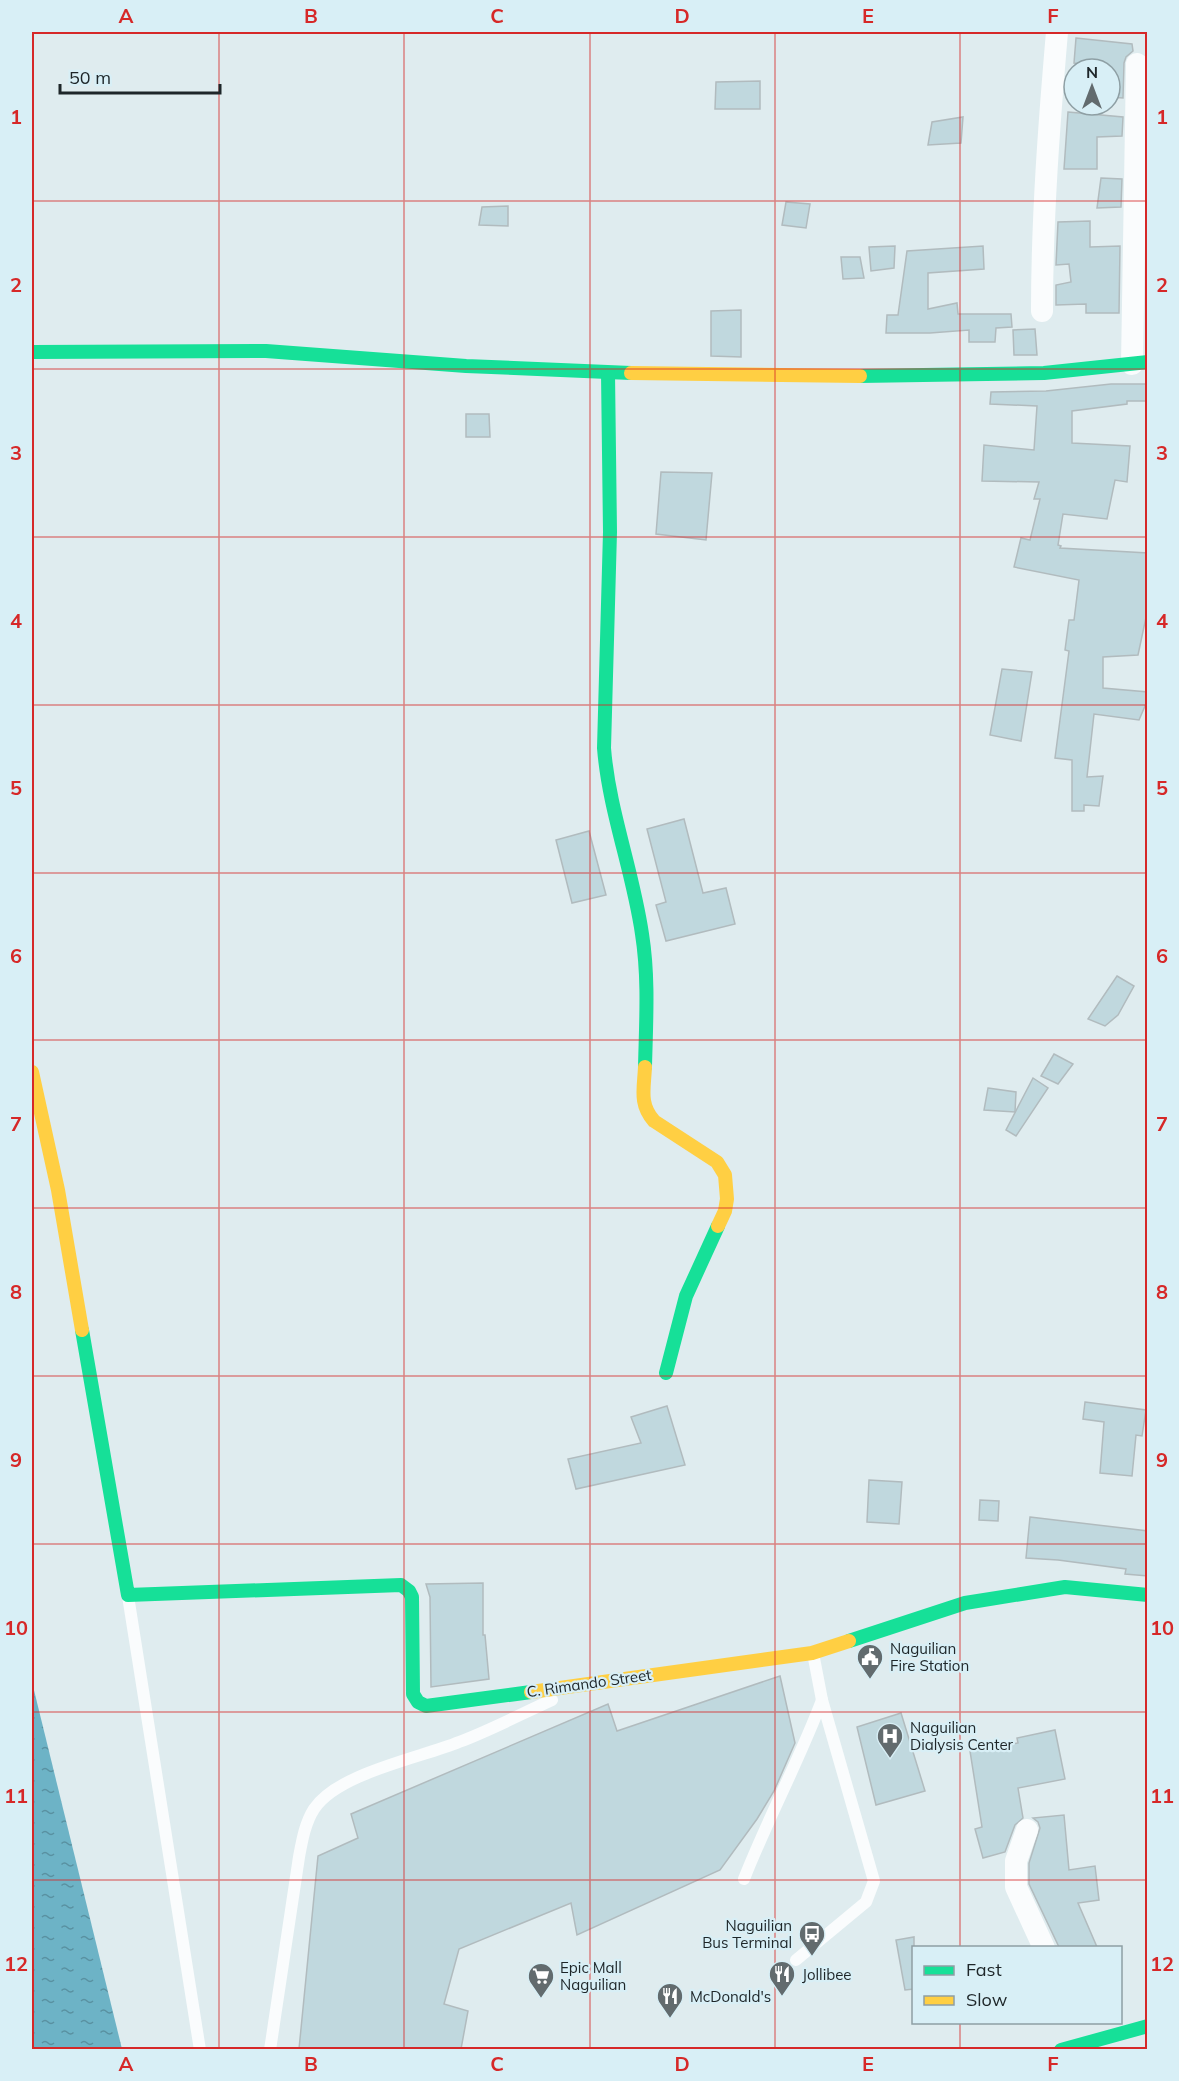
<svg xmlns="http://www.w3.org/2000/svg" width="1179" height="2081" font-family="Mulish,sans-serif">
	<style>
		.water { fill: url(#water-ripples) }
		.building { fill: #c0d8de; stroke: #b1bbbe; stroke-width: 1.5 }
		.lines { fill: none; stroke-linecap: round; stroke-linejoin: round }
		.lane { stroke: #fafcfd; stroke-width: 12 }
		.street { stroke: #fafcfd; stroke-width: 22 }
		.fast { stroke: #16e098; stroke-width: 14 }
		.slow { stroke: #ffcf43; stroke-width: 14 }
		.grid { fill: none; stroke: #d62828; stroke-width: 1.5; stroke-opacity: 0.55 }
		.labels { text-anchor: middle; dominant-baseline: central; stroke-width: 4.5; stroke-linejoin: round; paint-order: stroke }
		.poi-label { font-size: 15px; fill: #1e2629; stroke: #d8eff6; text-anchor: start }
		.street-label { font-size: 15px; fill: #1e2629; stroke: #d8eff6 }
		.neatline { fill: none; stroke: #d62828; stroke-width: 2 }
		.grid-label { font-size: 20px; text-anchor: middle; font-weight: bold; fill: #d62828 }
	</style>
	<defs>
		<pattern id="water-ripples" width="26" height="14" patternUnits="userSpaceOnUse" patternTransform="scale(1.5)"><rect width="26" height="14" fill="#6db3c6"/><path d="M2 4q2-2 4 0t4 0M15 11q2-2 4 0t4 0" fill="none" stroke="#5991a1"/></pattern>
	</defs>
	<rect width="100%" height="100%" fill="#dfecef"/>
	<polygon class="water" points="32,1682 122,2049 32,2049"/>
	<g class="building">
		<polygon points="1076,38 1132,44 1133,51 1126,57 1124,63 1123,98 1110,97 1110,68 1074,63"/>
		<polygon points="760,81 760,109 715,109 716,82"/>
		<polygon points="1068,112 1123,117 1122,136 1097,137 1097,169 1064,169"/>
		<polygon points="963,117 961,143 928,145 932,122"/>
		<polygon points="1101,178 1122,179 1121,207 1097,208"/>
		<polygon points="786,202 810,204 806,228 782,225"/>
		<polygon points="508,206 508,226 479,225 482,207"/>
		<polygon points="1090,221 1090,247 1120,246 1119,313 1086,313 1086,304 1056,305 1056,285 1071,282 1069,264 1056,265 1058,222"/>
		<polygon points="895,246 894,268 871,271 869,247"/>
		<polygon points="983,246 984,269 928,273 928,309 957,303 958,314 1011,314 1012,327 996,328 995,342 969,342 969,330 930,333 886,333 887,315 898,315 907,251"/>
		<polygon points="841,257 860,257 864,278 843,279"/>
		<polygon points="741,310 741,357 711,356 711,311"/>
		<polygon points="1035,329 1037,355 1014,355 1013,330"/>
		<polygon points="1111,384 1148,384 1148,401 1127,401 1127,404 1072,411 1072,443 1130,446 1127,482 1115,480 1107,519 1063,514 1058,545 1061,546 1060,548 1148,553 1148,608 1138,655 1103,657 1103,688 1148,692 1148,699 1139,720 1094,714 1087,777 1103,776 1099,806 1084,805 1084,811 1072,811 1072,760 1055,758 1069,651 1065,650 1069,620 1074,620 1079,580 1014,567 1021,538 1030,540 1040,499 1034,499 1039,482 982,481 984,445 1034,450 1037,406 990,404 991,392 1046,391"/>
		<polygon points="466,414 489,414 490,437 466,437"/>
		<polygon points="661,472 712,473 706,540 656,534"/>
		<polygon points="1002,669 1032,672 1021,741 990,735"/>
		<polygon points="684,819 703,893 726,888 735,924 666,941 656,905 666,902 647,829"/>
		<polygon points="589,831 606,895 572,903 556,840"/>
		<polygon points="1117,976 1134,986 1118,1015 1105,1026 1088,1019"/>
		<polygon points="1054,1054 1073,1064 1058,1084 1041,1076"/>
		<polygon points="1033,1078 1048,1088 1016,1136 1006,1130"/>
		<polygon points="988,1088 1016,1092 1015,1112 984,1110"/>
		<polygon points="1085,1402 1146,1410 1142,1436 1136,1435 1132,1476 1100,1473 1104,1422 1083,1419"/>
		<polygon points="667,1406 685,1465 576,1489 568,1459 641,1443 631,1417"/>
		<polygon points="869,1480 902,1482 899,1524 867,1522"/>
		<polygon points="980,1500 999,1501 998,1521 979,1520"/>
		<polygon points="1030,1517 1148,1531 1148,1576 1125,1574 1126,1569 1058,1560 1026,1558"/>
		<polygon points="483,1583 483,1635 485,1635 489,1679 431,1687 430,1597 426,1584"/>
		<polygon points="780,1676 795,1743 774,1791 757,1819 720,1870 577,1935 571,1903 459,1949 444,2004 468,2011 461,2049 299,2049 318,1856 358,1838 351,1814 608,1704 617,1731"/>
		<polygon points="901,1713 925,1791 876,1805 857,1727"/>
		<polygon points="1055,1730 1065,1779 1018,1788 1023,1818 1015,1825 1005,1852 983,1858 975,1829 982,1827 970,1751 1018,1743 1017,1738"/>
		<polygon points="1064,1815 1069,1870 1095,1866 1099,1900 1078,1903 1097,1947 1059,1947 1029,1884 1029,1863 1040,1828 1038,1822 1033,1818"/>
		<polygon points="914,1937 914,1989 905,1990 896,1940"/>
	</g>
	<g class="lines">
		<g class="lane">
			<polyline points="128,1596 200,2050"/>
			<path d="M744,1879C768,1818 799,1761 822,1700"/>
			<polyline points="796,1960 866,1902 874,1881 822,1700 813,1653"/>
			<path d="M270,2050L299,1857C302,1841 305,1823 314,1809C338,1773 420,1758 459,1742C491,1730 521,1714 552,1700"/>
		</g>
		<g class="street">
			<path d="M1042,311C1042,218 1049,125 1057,32"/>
			<polyline points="1132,364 1137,64"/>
			<polyline points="1027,1830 1016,1861 1016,1887 1044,1948"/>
		</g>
		<g class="fast">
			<polyline points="32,352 266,351 466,366 631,373"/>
			<path d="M608,373L610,532L604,748C609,811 633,871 642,934C649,978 646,1023 645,1067"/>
			<polyline points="860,376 1044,373 1148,362"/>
			<polyline points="82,1330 128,1595 401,1585 409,1591 412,1597 413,1694 418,1702 426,1706 531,1692"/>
			<polyline points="666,1373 686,1296 718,1226"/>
			<polyline points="849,1641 965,1603 1065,1587 1148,1595"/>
			<polyline points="1061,2050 1148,2026"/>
		</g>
		<g class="slow">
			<polyline points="631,373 860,376"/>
			<path d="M645,1067C644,1089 639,1104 654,1121L717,1162L725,1175L727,1199L725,1211L718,1226"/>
			<polyline points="32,1072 58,1190 82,1330"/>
			<polyline points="531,1692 812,1653 849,1641"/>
		</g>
	</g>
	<path class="grid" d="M219,32V2050M404,32V2050M590,32V2050M775,32V2050M960,32V1948M32,201H1148M32,369H1148M32,537H1148M32,705H1148M32,873H1148M32,1040H1148M32,1208H1148M32,1376H1148M32,1544H1148M32,1712H1148M32,1880H1148M960,2022V2050"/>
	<defs>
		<g id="civic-pin" transform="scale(1.35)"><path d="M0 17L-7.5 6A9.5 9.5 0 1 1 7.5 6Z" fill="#626b6e" stroke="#d8eff6"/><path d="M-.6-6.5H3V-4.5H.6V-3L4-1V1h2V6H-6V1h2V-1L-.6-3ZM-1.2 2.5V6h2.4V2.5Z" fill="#fff"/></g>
		<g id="hospital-pin" transform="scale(1.35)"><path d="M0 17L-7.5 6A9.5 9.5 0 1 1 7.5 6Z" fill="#626b6e" stroke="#d8eff6"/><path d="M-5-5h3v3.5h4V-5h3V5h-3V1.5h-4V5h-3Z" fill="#fff"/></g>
		<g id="bus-pin" transform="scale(1.35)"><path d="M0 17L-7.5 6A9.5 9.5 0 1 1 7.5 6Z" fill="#626b6e" stroke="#d8eff6"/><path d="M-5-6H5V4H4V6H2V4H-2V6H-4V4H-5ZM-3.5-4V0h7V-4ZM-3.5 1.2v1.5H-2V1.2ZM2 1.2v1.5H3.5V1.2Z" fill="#fff"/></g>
		<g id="restaurant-pin" transform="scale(1.35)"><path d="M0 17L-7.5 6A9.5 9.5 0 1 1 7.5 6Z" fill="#626b6e" stroke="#d8eff6"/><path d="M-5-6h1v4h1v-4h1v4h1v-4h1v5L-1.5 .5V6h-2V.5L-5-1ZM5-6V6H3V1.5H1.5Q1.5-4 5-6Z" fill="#fff"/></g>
		<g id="supermarket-pin" transform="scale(1.35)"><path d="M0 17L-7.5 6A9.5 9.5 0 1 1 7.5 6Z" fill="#626b6e" stroke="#d8eff6"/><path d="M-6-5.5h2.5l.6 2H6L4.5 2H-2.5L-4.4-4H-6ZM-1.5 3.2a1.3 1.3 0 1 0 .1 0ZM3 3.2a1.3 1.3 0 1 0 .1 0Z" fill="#fff"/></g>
	</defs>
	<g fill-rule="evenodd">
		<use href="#civic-pin" x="870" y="1657"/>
		<use href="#hospital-pin" x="890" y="1736"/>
		<use href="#bus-pin" x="812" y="1934"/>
		<use href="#restaurant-pin" x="782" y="1974"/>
		<use href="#supermarket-pin" x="541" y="1976"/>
		<use href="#restaurant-pin" x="670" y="1996"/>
	</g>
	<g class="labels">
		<g class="poi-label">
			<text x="890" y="1648">Naguilian<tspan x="890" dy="17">Fire Station</tspan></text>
			<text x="910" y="1727">Naguilian<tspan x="910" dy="17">Dialysis Center</tspan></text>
			<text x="792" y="1925" text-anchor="end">Naguilian<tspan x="792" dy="17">Bus Terminal</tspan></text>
			<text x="560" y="1967">Epic Mall<tspan x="560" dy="17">Naguilian</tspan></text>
			<text x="802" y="1974">Jollibee</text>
			<text x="690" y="1996">McDonald's</text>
		</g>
		<g class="street-label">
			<text transform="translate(589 1683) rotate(-8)">C. Rimando Street</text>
		</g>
	</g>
	<rect width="1179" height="2081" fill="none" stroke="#d8eff6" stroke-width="66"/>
	<rect x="912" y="1946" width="210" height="78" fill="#d8eff6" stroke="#8e9fa4" stroke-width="1.5"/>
	<rect x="924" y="1966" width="30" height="9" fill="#16e098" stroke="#8e9fa4" stroke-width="1.5"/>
	<text x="966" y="1976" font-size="18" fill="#1e2629">Fast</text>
	<rect x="924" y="1996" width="30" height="9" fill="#ffcf43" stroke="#8e9fa4" stroke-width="1.5"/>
	<text x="966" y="2006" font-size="18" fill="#1e2629">Slow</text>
	<g transform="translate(1092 87)"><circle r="28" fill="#d8eff6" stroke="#8e9fa4" stroke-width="1.5"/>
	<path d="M0-4.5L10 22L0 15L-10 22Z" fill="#626b6e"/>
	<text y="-9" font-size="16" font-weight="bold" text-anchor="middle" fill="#1e2629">N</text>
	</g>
	<path d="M60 84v9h160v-9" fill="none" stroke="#1e2629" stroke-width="3"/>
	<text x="69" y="84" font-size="18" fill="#1e2629" stroke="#d8eff6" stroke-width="4.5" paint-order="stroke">50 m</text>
	<rect x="33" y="33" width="1113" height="2015" class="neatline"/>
	<g class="grid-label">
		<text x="126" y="23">A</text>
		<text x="311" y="23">B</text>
		<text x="497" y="23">C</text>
		<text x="682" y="23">D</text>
		<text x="868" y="23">E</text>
		<text x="1053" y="23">F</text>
		<text x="16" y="124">1</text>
		<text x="1162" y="124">1</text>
		<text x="16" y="292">2</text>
		<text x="1162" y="292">2</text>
		<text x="16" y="460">3</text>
		<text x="1162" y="460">3</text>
		<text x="16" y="628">4</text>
		<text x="1162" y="628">4</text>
		<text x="16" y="795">5</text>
		<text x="1162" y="795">5</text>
		<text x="16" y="963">6</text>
		<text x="1162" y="963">6</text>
		<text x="16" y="1131">7</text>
		<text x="1162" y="1131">7</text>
		<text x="16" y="1299">8</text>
		<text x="1162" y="1299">8</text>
		<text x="16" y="1467">9</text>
		<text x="1162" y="1467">9</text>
		<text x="16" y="1635">10</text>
		<text x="1162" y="1635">10</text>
		<text x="16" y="1803">11</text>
		<text x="1162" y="1803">11</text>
		<text x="16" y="1971">12</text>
		<text x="1162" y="1971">12</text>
		<text x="126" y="2071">A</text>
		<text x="311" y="2071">B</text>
		<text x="497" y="2071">C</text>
		<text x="682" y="2071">D</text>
		<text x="868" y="2071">E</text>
		<text x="1053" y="2071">F</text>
	</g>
</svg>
